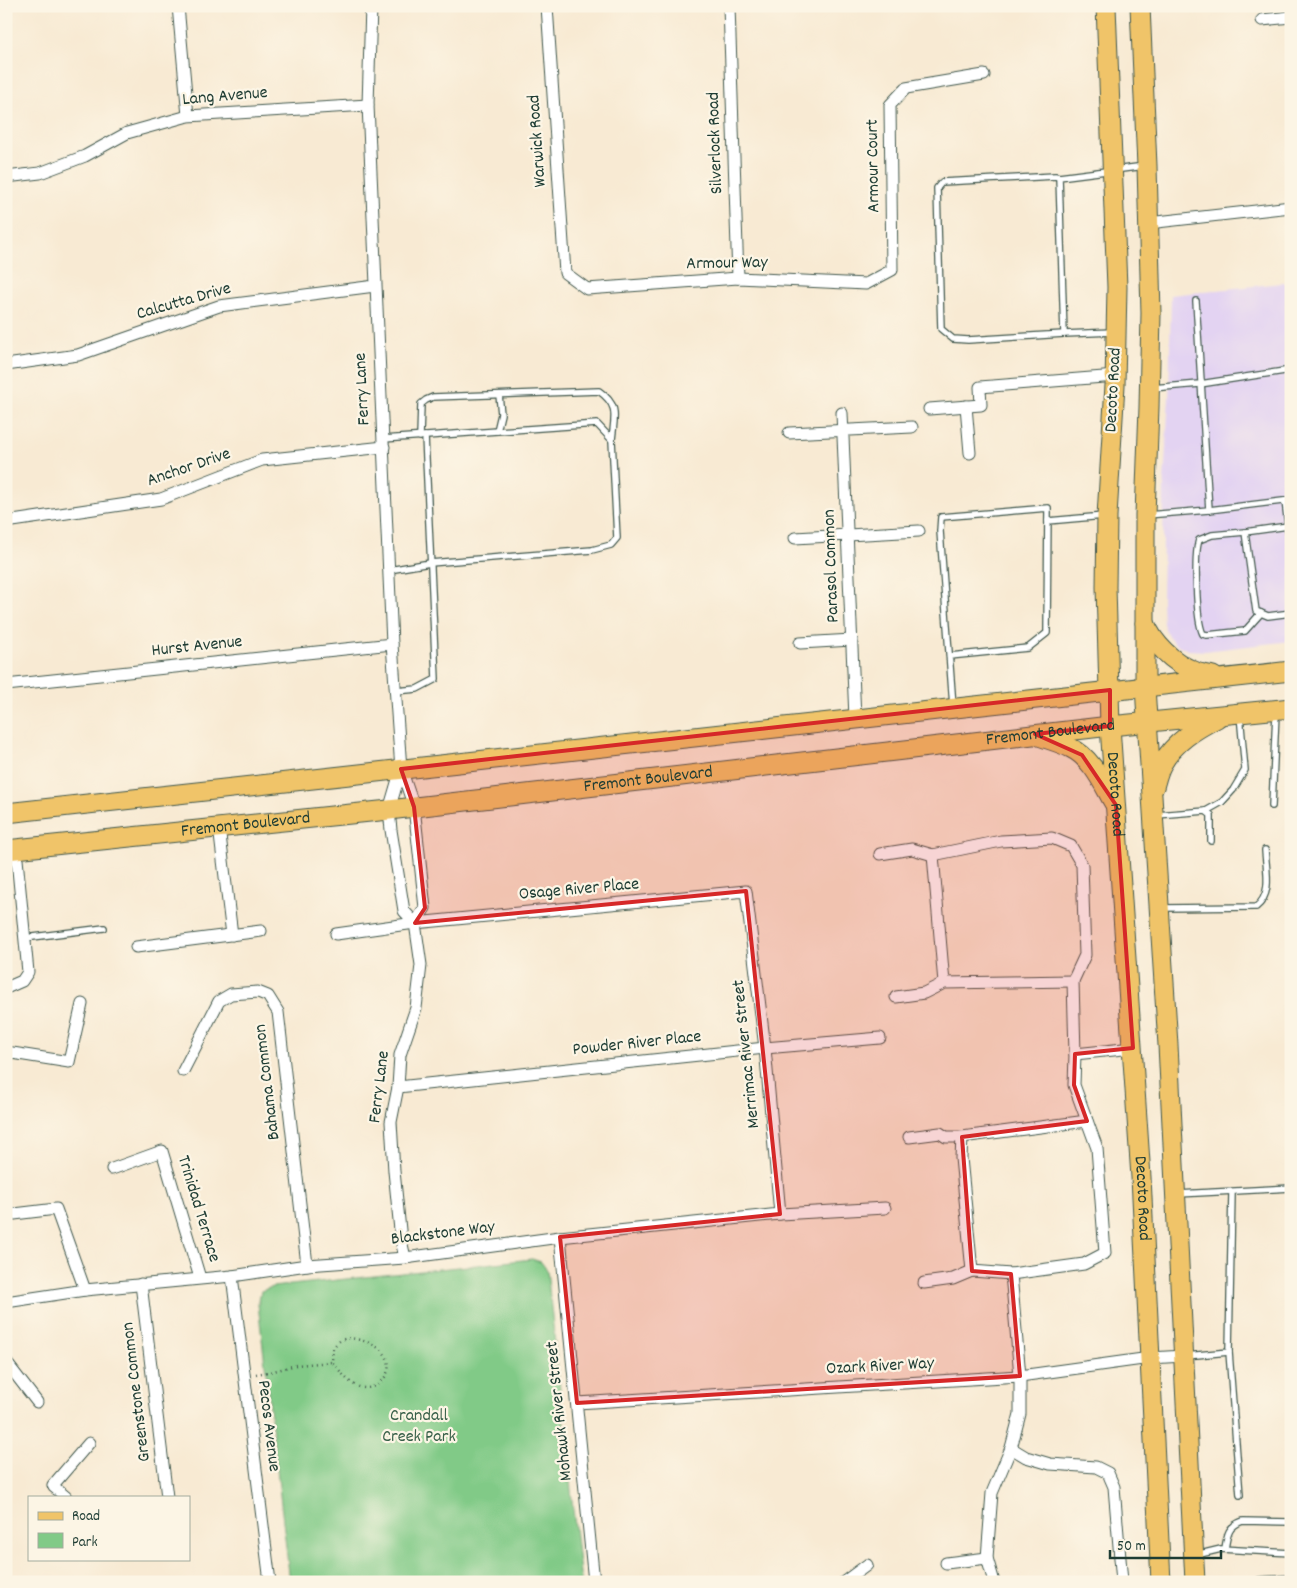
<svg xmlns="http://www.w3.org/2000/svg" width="1297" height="1588" font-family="Dekko,sans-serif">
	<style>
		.built { fill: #e3d3f2 }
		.green { fill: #81ca87; stroke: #50845e }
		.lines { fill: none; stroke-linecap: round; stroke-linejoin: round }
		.lane-casing { stroke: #40574c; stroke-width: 8 }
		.street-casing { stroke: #40574c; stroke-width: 13 }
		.primary-casing { stroke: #40574c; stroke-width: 21 }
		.path { stroke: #40574c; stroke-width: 2.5; stroke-dasharray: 1 4; stroke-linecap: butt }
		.lane { stroke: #fff; stroke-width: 5.5 }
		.street { stroke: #fff; stroke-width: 11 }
		.primary { stroke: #f0c469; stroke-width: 19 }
		.marked { fill: #d62828; fill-opacity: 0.2; stroke: #d62828; stroke-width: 4; stroke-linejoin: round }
		.labels { text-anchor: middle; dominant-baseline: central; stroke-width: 4.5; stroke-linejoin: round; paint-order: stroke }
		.street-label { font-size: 18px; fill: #1f3d34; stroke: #fcf5e5 }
		.park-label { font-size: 18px; fill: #386049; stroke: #fcf5e5 }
	</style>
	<rect width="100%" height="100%" fill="#fcf5e5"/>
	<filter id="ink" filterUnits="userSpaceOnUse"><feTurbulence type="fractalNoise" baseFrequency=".02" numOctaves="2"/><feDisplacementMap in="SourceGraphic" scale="10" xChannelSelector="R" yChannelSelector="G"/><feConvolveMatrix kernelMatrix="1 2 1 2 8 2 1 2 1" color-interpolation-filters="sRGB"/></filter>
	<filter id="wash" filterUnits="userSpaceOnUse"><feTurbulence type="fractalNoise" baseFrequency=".0096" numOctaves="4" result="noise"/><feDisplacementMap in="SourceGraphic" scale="20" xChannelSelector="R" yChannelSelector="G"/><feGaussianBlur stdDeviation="1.12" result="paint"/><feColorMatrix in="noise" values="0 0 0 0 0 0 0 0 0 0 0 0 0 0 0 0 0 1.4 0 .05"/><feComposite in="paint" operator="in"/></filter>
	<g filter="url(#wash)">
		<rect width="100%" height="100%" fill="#f8ead3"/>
		<polygon class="built" points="1291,282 1291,641 1205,651 1188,650 1176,644 1168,636 1163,624 1162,600 1164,480 1169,396 1171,295"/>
		<polygon class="green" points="532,1259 541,1262 547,1270 581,1582 290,1582 258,1304 261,1291 272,1287"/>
	</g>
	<g filter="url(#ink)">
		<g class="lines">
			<g class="lane-casing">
				<g id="lane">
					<polyline points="1059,177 1055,176 942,182 937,188 941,329 953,339 968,340 1064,334"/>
					<polyline points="1113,332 1064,334 1059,177 1145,166"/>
					<polyline points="1152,388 1200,384 1291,370"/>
					<polyline points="497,431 501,414 499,395"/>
					<path d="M420,437L421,404L426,400L433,397L599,391C620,406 614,417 612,440"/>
					<polyline points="383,439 597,424 612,440 617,538 611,545 592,550 430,563 389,570"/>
					<polyline points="1285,501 1291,552"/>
					<polyline points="1209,510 1291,500"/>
					<polyline points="1147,515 1209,510 1196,301"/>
					<polyline points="1048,521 1104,516"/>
					<polyline points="1288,526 1245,532 1256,611 1268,616 1291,613"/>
					<path d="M1245,532L1212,535L1199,540C1194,554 1196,621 1203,634L1207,635L1245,631L1261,613"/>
					<polyline points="950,656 1028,648 1047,633 1048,508 941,517 940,531 953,706"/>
					<polyline points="396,691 417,689 436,679 425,436"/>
					<polyline points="1272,806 1276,713"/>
					<polyline points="1206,811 1222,802 1233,790 1245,770 1240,715"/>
					<polyline points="1157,815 1206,811 1211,815 1211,841"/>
					<path d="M1161,908L1256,907C1273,894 1266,870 1265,850"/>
					<polyline points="25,938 104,928"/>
					<polyline points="1232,1192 1229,1352 1240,1495"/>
					<polyline points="1178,1194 1291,1188"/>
					<polyline points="1186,1356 1229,1352"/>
					<path d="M1225,1549C1227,1535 1228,1526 1243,1521L1291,1522"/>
					<polyline points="1196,1555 1221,1549 1291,1553"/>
					<polyline points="1256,1582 1259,1580 1291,1578"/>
				</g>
			</g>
			<g class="street-casing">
				<g id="street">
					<polyline points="178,6 188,116"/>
					<polyline points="371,6 368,105 392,644 401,769 414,807 425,908 415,923"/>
					<polyline points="547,6 565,273 587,289 738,278 866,284 892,270 890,105 906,88 984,75"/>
					<polyline points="729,6 738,278"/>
					<polyline points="1262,20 1291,17"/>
					<polyline points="6,177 40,173 85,156 127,133 188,116 368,105"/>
					<polyline points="1148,223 1291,207"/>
					<polyline points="6,365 78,355 219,306 375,286"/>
					<polyline points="966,406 970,453"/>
					<polyline points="929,409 981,405 980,387 1116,376"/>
					<polyline points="842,413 855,718"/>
					<polyline points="789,433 912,427"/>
					<polyline points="6,522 161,499 262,460 384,447"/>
					<polyline points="795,538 919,531"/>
					<polyline points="800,643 852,640"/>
					<polyline points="6,685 392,644"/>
					<polyline points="401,769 389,810 391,830 404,911 415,923 421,965 416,1008 400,1055 398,1087 391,1122 394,1171 401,1240 405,1258"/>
					<polyline points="219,827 232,935"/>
					<polyline points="880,854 912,849 933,855 1001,841 1052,838 1071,846 1082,865 1085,955 1073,981 1075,1054 1074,1085 1097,1148 1105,1253 1084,1264 1011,1274 1020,1376 1020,1414 1011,1448 992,1493 987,1558 994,1582"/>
					<polyline points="933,855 944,983"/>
					<polyline points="336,934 415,923 746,891 765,1048 780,1214"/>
					<polyline points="136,947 261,931"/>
					<polyline points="6,988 22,981 28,972 16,849"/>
					<polyline points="896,997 924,993 944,983 1073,981"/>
					<polyline points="6,1052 69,1062 82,1004"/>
					<polyline points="1075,1054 1133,1048"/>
					<polyline points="183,1071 219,1001 231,994 258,992 268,996 278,1012 307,1265"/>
					<polyline points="398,1087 765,1048 880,1038"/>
					<polyline points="909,1137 940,1133 946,1137 962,1137 1087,1121"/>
					<polyline points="962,1137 961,1158 972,1271"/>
					<polyline points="112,1169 162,1151 200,1278"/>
					<polyline points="6,1215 56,1209 85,1290"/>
					<polyline points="560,1237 594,1582"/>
					<polyline points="232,1276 270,1582"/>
					<polyline points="924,1283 953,1279 972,1271 1011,1274"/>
					<polyline points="141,1284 167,1497"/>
					<polyline points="6,1302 85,1290 232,1276 307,1265 405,1258 560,1237 780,1214 885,1208"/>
					<polyline points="6,1362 37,1402"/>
					<polyline points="577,1403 1020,1376 1150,1358 1184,1356"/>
					<polyline points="1011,1448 1026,1457 1050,1464 1096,1467 1108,1473 1114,1487 1122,1582"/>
					<polyline points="66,1497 54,1487 53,1485 89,1443"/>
					<polyline points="946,1563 987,1558"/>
					<polyline points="844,1582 867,1565"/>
				</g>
			</g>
			<g class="primary-casing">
				<g id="primary">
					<path id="s1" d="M1106,6L1117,287L1115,385L1107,516L1106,587L1110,726L1141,1177L1161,1582"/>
					<polyline points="1140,6 1147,166 1151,313 1149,407 1145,515 1145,687 1168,1045 1195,1582"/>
					<path d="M1145,623C1153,643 1173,663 1194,671C1199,674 1207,674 1213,676"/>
					<path d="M1039,736C1050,740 1061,743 1071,748C1092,758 1103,784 1114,803"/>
					<path d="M1154,787C1156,780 1158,771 1162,764C1174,742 1196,729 1217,718"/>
					<polyline points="6,813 1291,671"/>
					<path id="s2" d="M6,850L389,810L1110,726L1291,708"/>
				</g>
			</g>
			<path class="path" d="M256,1374L274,1371L296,1365L332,1362L333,1348C341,1337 348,1337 360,1340C412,1353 382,1398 357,1386C347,1382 340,1370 332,1362"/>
			<use href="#lane" class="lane"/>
			<use href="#street" class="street"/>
			<use href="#primary" class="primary"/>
		</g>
	</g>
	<path class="marked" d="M1110,690V726L1035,734L1082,755L1116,805L1133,1048L1075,1054L1074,1085L1087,1121L962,1137L972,1271L1011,1274L1020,1376L577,1403L560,1237L780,1214L746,891L415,923L425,908L414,807L401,769Z"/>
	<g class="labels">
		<g class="street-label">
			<text transform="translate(225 97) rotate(-5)">Lang Avenue</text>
			<text transform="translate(538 141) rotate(-94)">Warwick Road</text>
			<text transform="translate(716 143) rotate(-92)">Silverlock Road</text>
			<text transform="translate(874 166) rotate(-91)">Armour Court</text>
			<text transform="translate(727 264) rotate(-1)">Armour Way</text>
			<text transform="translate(184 302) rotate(-16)">Calcutta Drive</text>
			<text transform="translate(363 389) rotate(-93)">Ferry Lane</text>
			<text transform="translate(1114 390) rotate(-87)">Decoto Road</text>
			<text transform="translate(189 468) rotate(-19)">Anchor Drive</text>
			<text transform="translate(832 566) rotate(-92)">Parasol Common</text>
			<text transform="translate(197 647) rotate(-6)">Hurst Avenue</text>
			<text stroke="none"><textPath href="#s2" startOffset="1051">Fremont Boulevard</textPath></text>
			<text stroke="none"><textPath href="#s2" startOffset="646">Fremont Boulevard</textPath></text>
			<text stroke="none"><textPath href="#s1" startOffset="789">Decoto Road</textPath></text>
			<text stroke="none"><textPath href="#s2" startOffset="241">Fremont Boulevard</textPath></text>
			<text transform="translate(579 890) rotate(-5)">Osage River Place</text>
			<text transform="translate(637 1044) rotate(-6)">Powder River Place</text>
			<text transform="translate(747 1054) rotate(-96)">Merrimac River Street</text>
			<text transform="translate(268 1082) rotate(-97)">Bahama Common</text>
			<text transform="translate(380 1087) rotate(-83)">Ferry Lane</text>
			<text stroke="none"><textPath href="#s1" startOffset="1194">Decoto Road</textPath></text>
			<text transform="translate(198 1209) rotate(73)">Trinidad Terrace</text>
			<text transform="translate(443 1234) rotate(-7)">Blackstone Way</text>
			<text transform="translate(880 1367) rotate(-3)">Ozark River Way</text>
			<text transform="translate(137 1392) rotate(-97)">Greenstone Common</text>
			<text transform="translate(560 1411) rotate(-96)">Mohawk River Street</text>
			<text transform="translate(268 1426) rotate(83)">Pecos Avenue</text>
		</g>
		<g class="park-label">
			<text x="419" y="1416">Crandall<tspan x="419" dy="21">Creek Park</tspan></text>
		</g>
	</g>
	<rect width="1297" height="1588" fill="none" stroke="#fcf5e5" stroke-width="25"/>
	<rect x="28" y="1496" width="162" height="65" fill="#fcf5e5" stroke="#a4ab9e"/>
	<rect x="38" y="1512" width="25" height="8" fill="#f0c469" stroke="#a4ab9e"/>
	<text x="72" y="1520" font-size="15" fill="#1f3d34">Road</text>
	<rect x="38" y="1533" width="25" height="15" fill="#81ca87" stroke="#a4ab9e"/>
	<text x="72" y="1546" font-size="15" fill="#1f3d34">Park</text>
	<path d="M1110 1550v8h111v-8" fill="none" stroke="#1f3d34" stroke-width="2.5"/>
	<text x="1117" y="1550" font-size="15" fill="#1f3d34" stroke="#fcf5e5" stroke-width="4" paint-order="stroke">50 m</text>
</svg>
